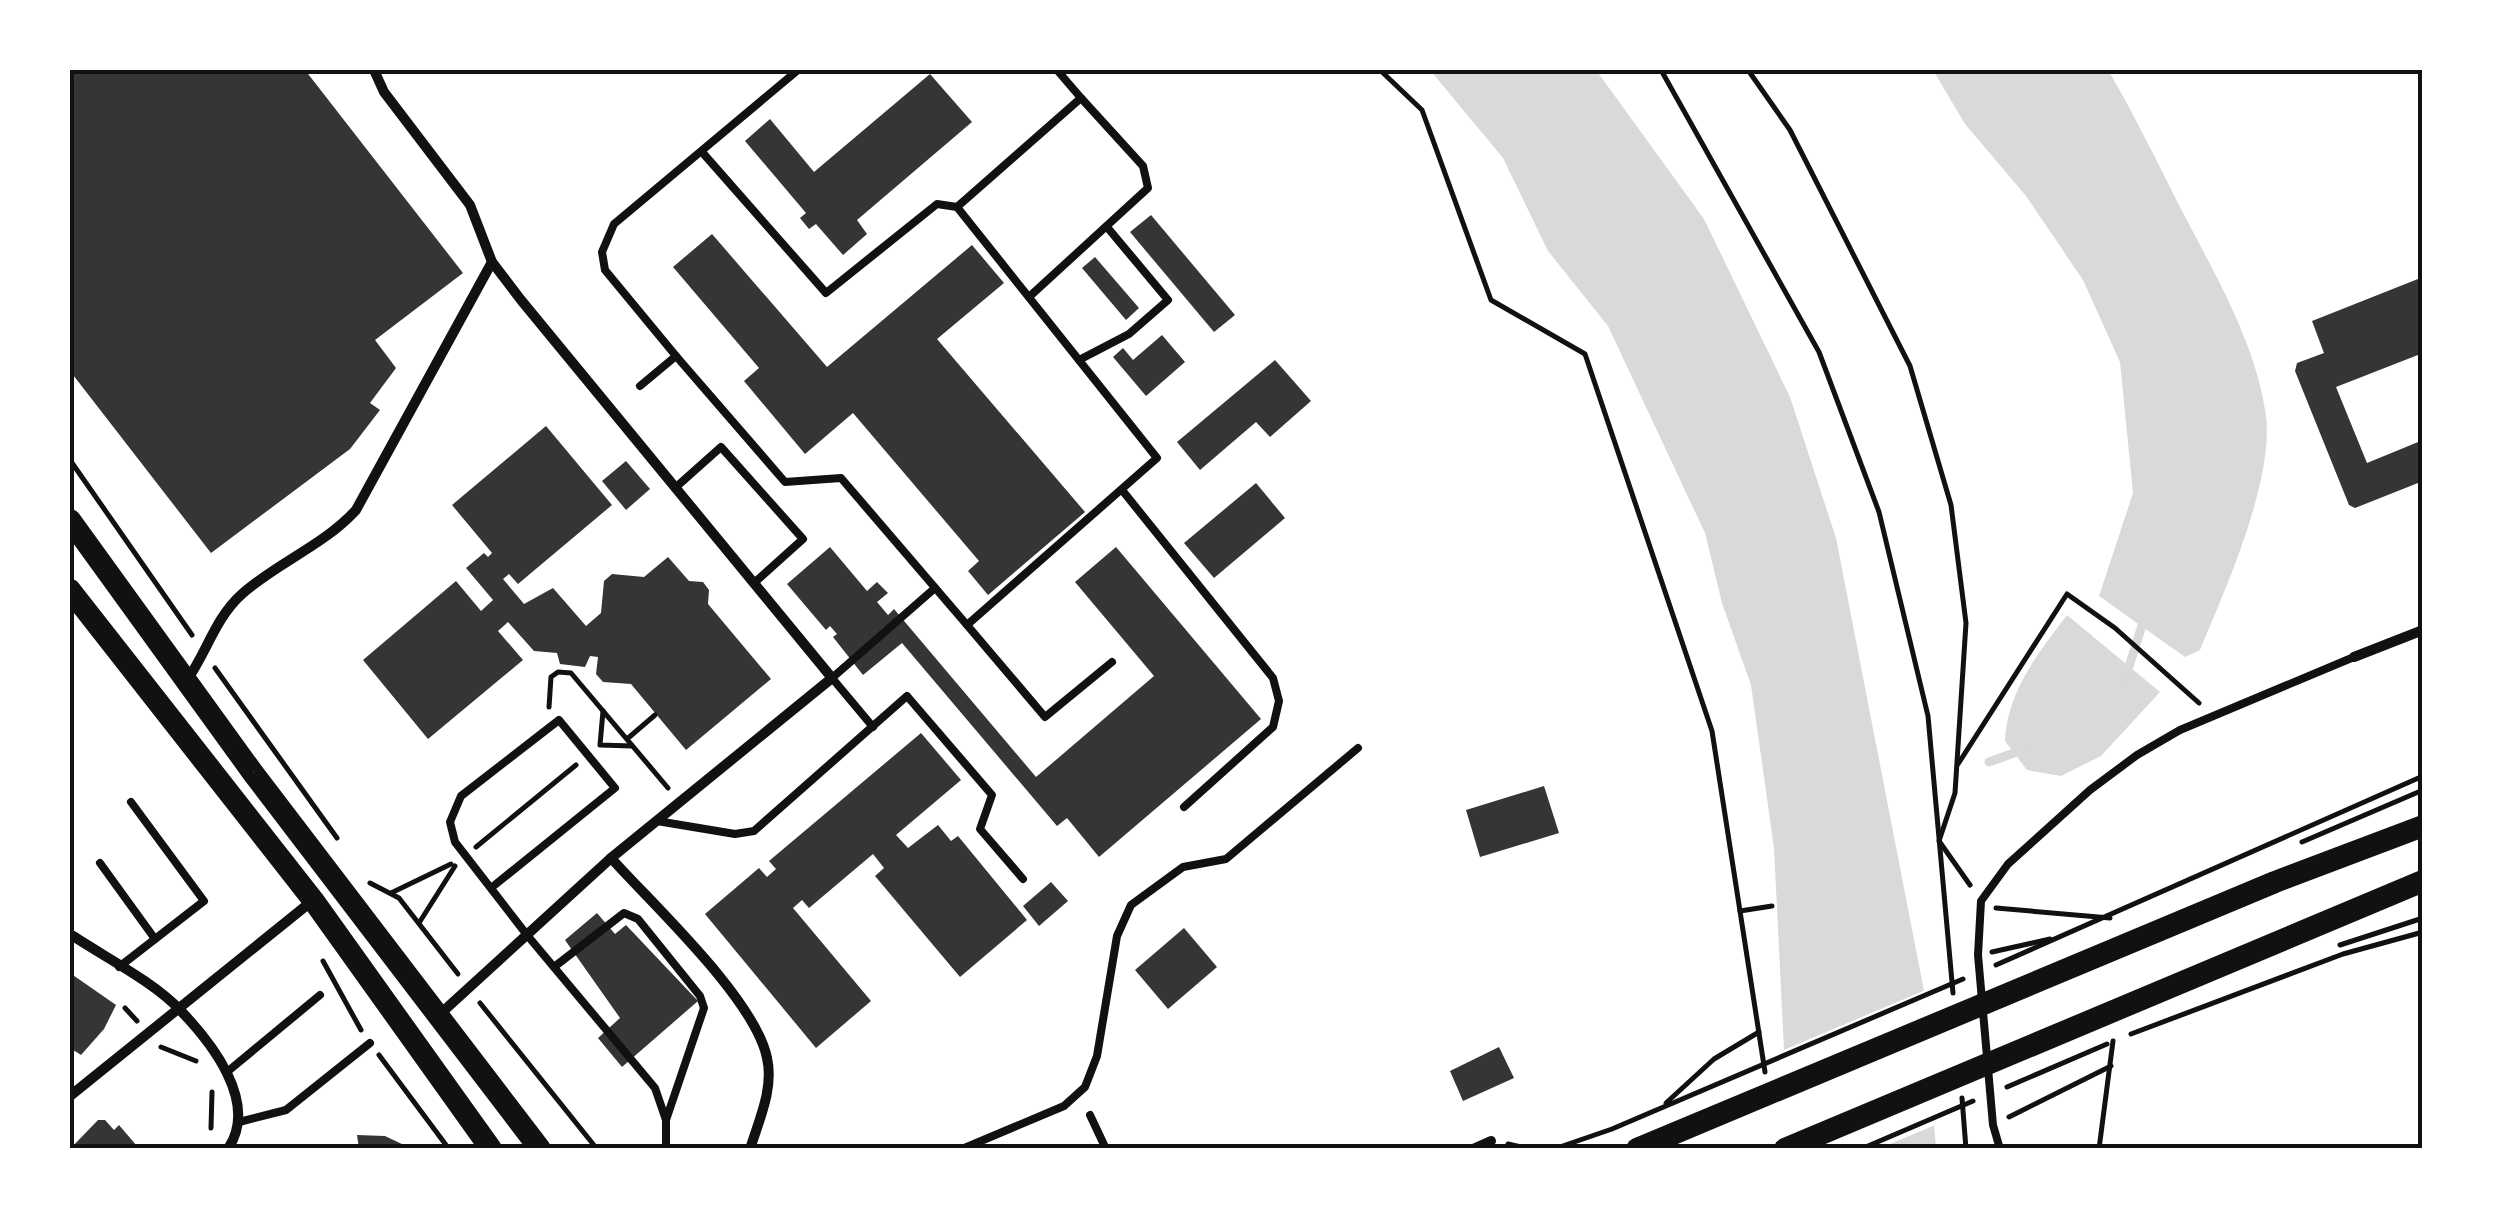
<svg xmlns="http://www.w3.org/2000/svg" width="2493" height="1219" font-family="'Public Sans',sans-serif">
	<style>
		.water { fill: #d9d9d9 }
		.pier { fill: #fff }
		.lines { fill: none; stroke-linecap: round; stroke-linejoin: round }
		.stream { stroke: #d9d9d9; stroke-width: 9 }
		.building { fill: #353535 }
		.path { stroke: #111; stroke-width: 5 }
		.service { stroke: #111; stroke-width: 8 }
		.minor { stroke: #111; stroke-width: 10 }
		.primary { stroke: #111; stroke-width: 22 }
		.neatline { fill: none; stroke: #111; stroke-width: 4 }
	</style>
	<rect width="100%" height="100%" fill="#fff"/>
	<g class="water">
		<polygon points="1430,70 1596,70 1704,219 1790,397 1836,538 1924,991 1936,1149 1796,1149 1784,1050 1774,848 1751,685 1722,603 1705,533 1608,326 1548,251 1503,158"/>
		<path d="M1933,70H2108C2134,114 2156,160 2179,205C2213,271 2256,342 2266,416C2274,481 2225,590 2200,650L2185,657L2099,596L2133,493L2120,362L2083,280L2026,196L1965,124Z"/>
		<path d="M2067,615L2160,692L2101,756L2061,776L2027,770L2005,741C2007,692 2038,653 2067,615Z"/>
	</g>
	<polygon class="pier" points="1928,989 1940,1123 1878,1149 1791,1149 1779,1052"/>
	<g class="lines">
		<g class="stream">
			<polyline points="2126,676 2144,619"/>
			<polyline points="1989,762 2025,749"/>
		</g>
	</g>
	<g class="building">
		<polygon points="70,70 305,70 463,273 375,340 396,368 370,403 380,410 350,449 211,553 70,371"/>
		<polygon points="930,74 972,122 857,220 867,234 843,255 816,224 809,229 800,218 806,213 745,141 770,119 814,172"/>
		<polygon points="1151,215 1235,315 1214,332 1130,232"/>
		<polygon points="712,234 827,367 972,245 1004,283 937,339 1085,512 988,595 968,571 979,561 853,413 805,454 744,381 759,368 673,267"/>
		<polygon points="1095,257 1139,308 1126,320 1082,268"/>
		<polygon points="2423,277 2423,353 2336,387 2367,463 2423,440 2423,481 2355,508 2349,505 2295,371 2297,363 2324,353 2312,321"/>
		<polygon points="1162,335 1185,362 1146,396 1113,357 1123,348 1133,360"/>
		<polygon points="1275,360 1311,401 1270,437 1256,422 1200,470 1177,442"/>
		<polygon points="546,426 612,505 518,584 509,574 503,579 524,604 553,588 586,626 601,613 604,581 612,574 644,577 668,557 689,581 703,582 709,590 708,604 771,679 686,750 631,684 603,682 596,674 598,657 590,656 585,667 560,664 557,653 534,651 508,622 498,631 523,660 428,739 363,660 456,581 481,611 493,600 466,568 484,553 488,557 492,553 452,505"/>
		<polygon points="626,461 650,489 626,510 602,481"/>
		<polygon points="1256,483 1285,518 1214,578 1184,543"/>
		<polygon points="830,547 867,591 877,582 888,593 877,602 888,615 894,609 1036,777 1154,676 1075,582 1116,547 1261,719 1099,857 1067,818 1057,826 902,643 863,675 833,637 837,634 830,626 826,630 787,584"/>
		<polygon points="921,733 961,780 896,835 908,848 938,825 951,841 958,836 1027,920 960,977 875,876 884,868 873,854 809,908 802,900 793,908 871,1001 816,1048 705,914 759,868 767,877 776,869 769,861"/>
		<polygon points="1544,786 1559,833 1480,857 1466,810"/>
		<polygon points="1051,882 1068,901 1039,926 1023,906"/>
		<polygon points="597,913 615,934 626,925 698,1001 622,1067 598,1038 620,1018 565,940"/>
		<polygon points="1184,928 1217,967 1168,1009 1135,970"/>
		<polygon points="70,973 116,1005 104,1029 81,1055 70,1048"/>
		<polygon points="1499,1047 1514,1078 1463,1101 1450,1071"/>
		<polygon points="98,1120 105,1120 114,1130 119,1125 137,1146 70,1149"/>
		<polygon points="357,1135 385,1136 404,1145 401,1149 359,1149"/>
	</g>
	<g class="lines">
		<g class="path">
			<polyline points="1380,70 1422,110 1491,300 1585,354 1712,731 1765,1072"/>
			<polyline points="1661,70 1819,352 1879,512 1928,716 1953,993"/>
			<polyline points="1748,70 1790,130 1910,366 1951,505 1966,623 1955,793 1939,841 1970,885"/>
			<polyline points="70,460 192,635"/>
			<polyline points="215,668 337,838"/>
			<polyline points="549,707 551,677 558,672 571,673 668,788"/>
			<polyline points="603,711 600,745 632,746"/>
			<polyline points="627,739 655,715"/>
			<polyline points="1958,764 2067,594 2115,628 2199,703"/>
			<polyline points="2302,842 2423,790"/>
			<polyline points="476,847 576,765"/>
			<polyline points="370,883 399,898 458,974"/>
			<polyline points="391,893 451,864"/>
			<polyline points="1996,908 2110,918"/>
			<polyline points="1740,911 1772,906"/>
			<polyline points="419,923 455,866"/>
			<polyline points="2340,945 2423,918"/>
			<polyline points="1992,952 2050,939"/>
			<polyline points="323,961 361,1030"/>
			<polyline points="1996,965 2423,776"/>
			<polyline points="480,1003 597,1149"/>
			<polyline points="125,1008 137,1021"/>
			<polyline points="2131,1034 2343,954 2423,932"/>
			<polyline points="161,1047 196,1061"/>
			<polyline points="379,1055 449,1149"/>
			<polyline points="2007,1087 2107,1044"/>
			<polyline points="1962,1098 1966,1149"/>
			<polyline points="1666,1103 1714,1059 1759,1032"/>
			<polyline points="2009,1117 2111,1066"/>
			<polyline points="211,1128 212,1092"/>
			<polyline points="1508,1144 1530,1149"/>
			<polyline points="1554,1149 1612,1129 1963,979"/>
			<polyline points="1861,1149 1973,1101"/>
			<polyline points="2099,1149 2113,1041"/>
		</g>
		<g class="service">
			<polyline points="957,207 1081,98 1057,70"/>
			<polyline points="1029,297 1148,188 1143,166 1081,98"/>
			<polyline points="676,356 605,270 602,252 614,224 798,70"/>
			<polyline points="1079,360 1129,334 1168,300 1107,227"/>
			<polyline points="640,386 676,356 785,482 841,478 967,625 1157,458 957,207 937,204 826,293 702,152"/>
			<polyline points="675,488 721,447 803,539 754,583"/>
			<polyline points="1122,490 1273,678 1279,701 1273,727 1184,807"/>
			<polyline points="967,625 1045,717 1112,662"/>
			<polyline points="873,727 832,678 935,588"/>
			<polyline points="657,821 735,834 754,831 907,696 992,795 980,829 1023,879"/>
			<polyline points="100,863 155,939"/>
			<polyline points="491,888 615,788 559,720 461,796 450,822 455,842 527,935 655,1088 666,1120 666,1149"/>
			<polyline points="119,967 204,901 131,802"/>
			<polyline points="554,967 624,913 638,919 700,996 704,1008 666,1120"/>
			<polyline points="227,1072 320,995"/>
			<polyline points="1090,1115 1106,1149"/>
			<polyline points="239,1122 286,1110 370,1043"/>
			<polyline points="962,1149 1064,1106 1085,1087 1097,1056 1117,936 1131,905 1183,867 1226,859 1358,748"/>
			<polyline points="2000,1149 1993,1125 1978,955 1981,901 2008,864 2090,790 2137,755 2180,730 2354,657"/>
		</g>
		<g class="minor">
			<polyline points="374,70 384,92 470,205 492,262 521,300 832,678 611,858 438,1016"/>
			<polyline points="2354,657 2423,630"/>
			<path d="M187,680C207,652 215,618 242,594C278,562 323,546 356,510L492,262"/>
			<path d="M611,858C654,906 755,999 767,1058C774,1088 759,1120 750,1149"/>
			<path d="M70,934C103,956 154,982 180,1010C212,1043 258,1102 229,1147"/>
			<polyline points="70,1096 312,901"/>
			<polyline points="1473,1149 1491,1141"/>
		</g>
		<g class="primary">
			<polyline points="70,520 253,773 540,1149"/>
			<polyline points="70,590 313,900 491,1149"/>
			<polyline points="1637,1149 2275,882 2423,826"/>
			<polyline points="1785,1149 2423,881"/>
		</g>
	</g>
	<rect width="2493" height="1219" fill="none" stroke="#ffffff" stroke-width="145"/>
	<rect x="72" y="72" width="2348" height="1074" class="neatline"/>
</svg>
